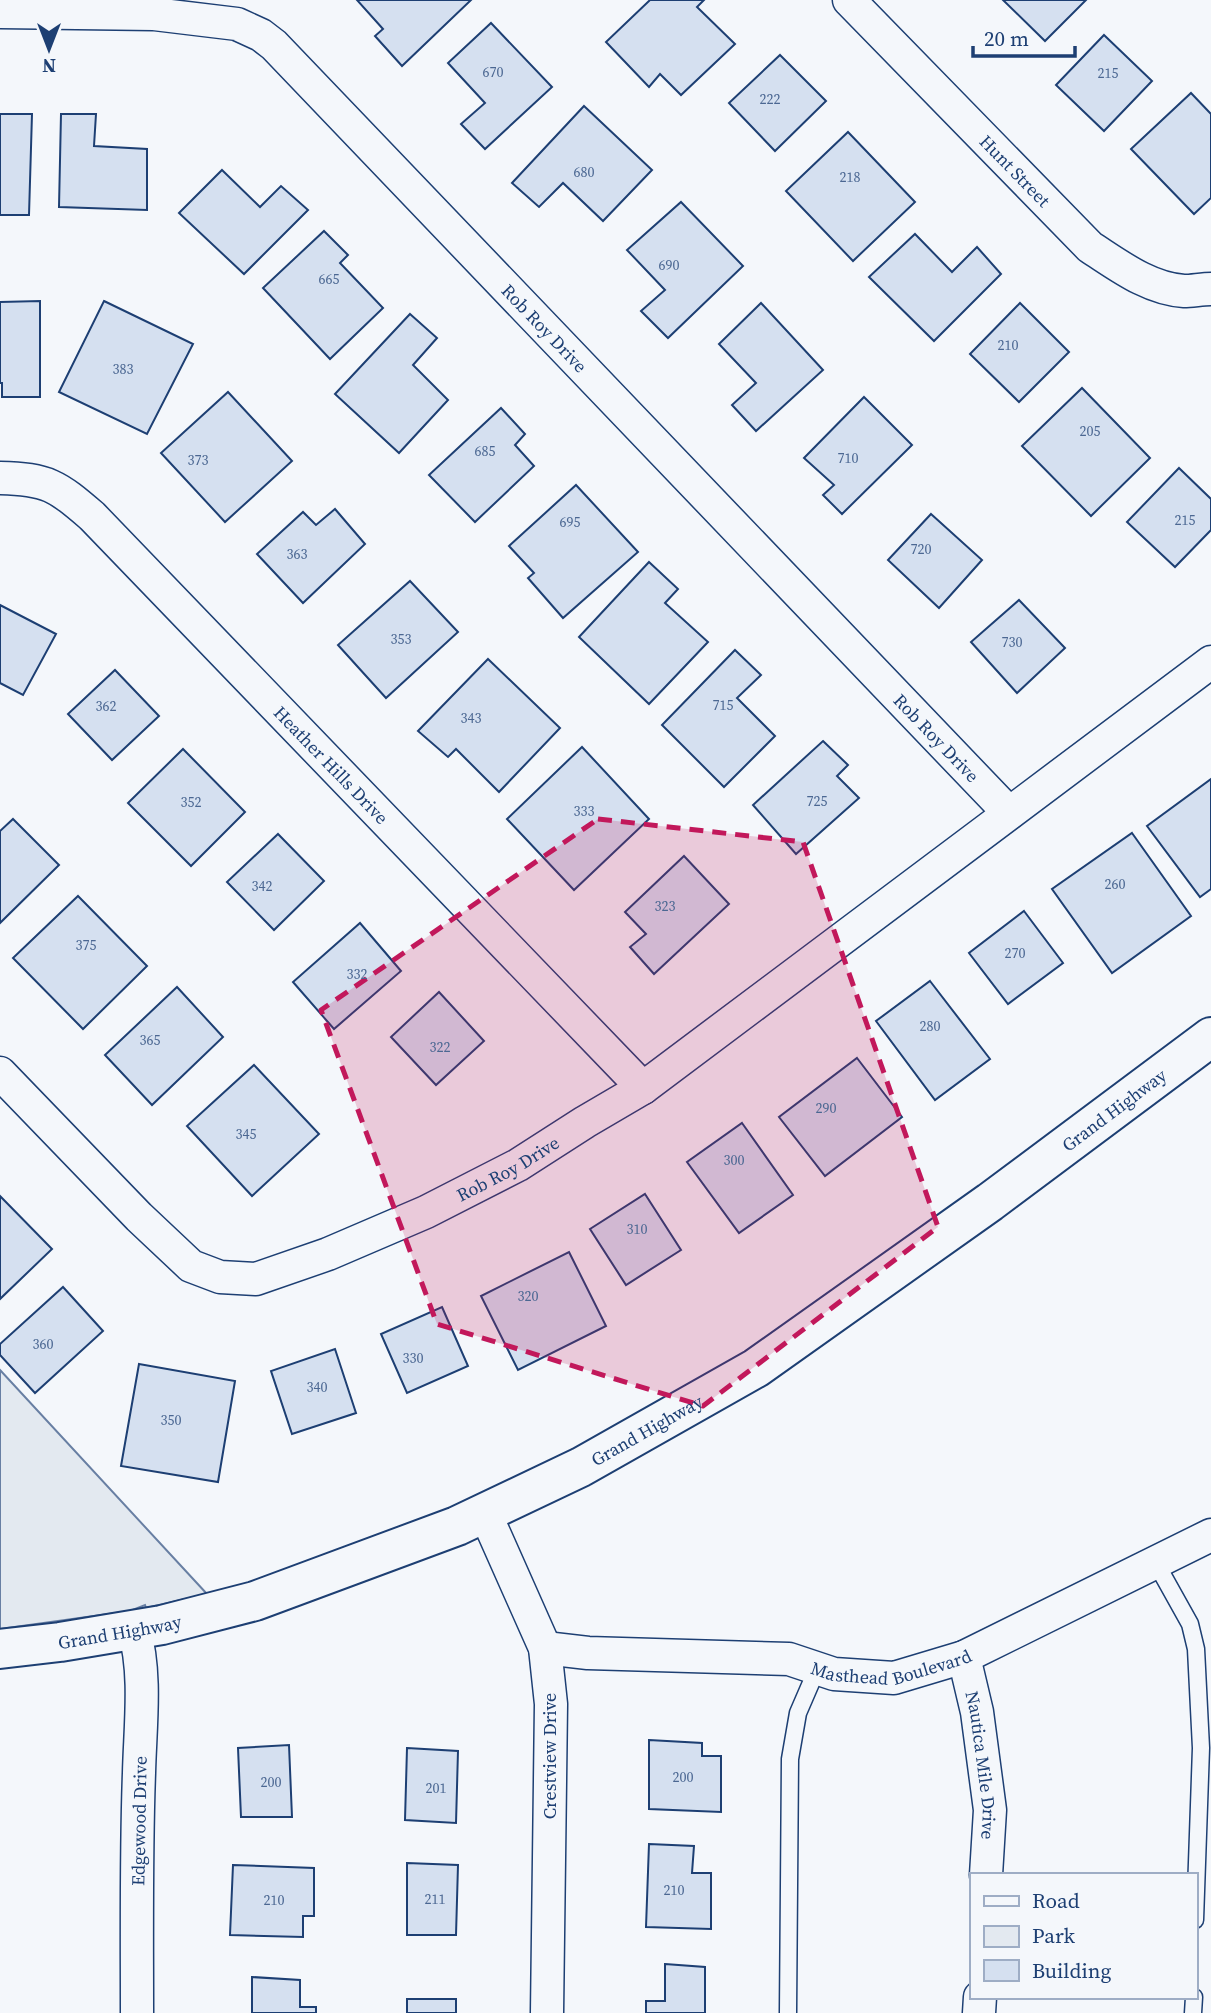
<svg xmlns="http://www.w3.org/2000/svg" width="1211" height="2013" font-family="'Source Serif 4',serif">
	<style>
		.green { fill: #e3e9f0; stroke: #687fa3; stroke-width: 2 }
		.building { fill: #d5e0f0; stroke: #1d3f73; stroke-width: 2 }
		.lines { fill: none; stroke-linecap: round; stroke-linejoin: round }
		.lane-casing { stroke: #1d3f73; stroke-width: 19 }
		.street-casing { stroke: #1d3f73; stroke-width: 35 }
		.secondary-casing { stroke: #1d3f73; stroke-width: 42 }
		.lane { stroke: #f4f7fb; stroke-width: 16 }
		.street { stroke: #f4f7fb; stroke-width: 32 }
		.secondary { stroke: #f4f7fb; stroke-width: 38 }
		.marked { fill: #c2185b; fill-opacity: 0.2; stroke: #c2185b; stroke-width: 5; stroke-dasharray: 14 9; stroke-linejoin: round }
		.labels { text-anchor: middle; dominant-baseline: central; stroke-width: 5; stroke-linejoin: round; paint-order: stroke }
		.number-label { font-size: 14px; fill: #4b6792 }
		.street-label { font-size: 18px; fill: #1d3f73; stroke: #f4f7fb }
	</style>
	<rect width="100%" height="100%" fill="#f4f7fb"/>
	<polygon class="green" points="0,1370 207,1594 146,1608 145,1605 130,1611 0,1629"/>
	<g class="building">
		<polygon points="357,0 471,0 402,66 375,36 383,29"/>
		<polygon points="650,0 704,0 697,7 735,44 681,95 660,74 649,87 606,42"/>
		<polygon points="1003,0 1086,0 1045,41"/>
		<polygon points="491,23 552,87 485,149 461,124 485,103 448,63"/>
		<polygon points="1104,35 1152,81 1104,131 1056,85"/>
		<polygon points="780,55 826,101 775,151 729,103"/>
		<polygon points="1191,93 1211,114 1211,198 1194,214 1131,149"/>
		<polygon points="584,106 652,170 603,221 563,183 539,207 512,183"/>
		<polygon points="0,114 32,114 29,215 0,215"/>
		<polygon points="61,114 96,114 94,146 147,149 147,210 59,207"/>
		<polygon points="848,132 915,202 853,261 786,191"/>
		<polygon points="222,170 260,207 281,186 308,210 244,274 179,213"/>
		<polygon points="681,202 743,266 668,338 641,311 665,290 627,250"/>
		<polygon points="324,231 348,255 340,263 383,308 330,359 263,288"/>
		<polygon points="915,234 952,272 977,247 1001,274 934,341 869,277"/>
		<polygon points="40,301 40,397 2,397 2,383 0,383 0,302"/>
		<polygon points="104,301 193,344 147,434 59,392"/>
		<polygon points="761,303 823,370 756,431 732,405 756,383 719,344"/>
		<polygon points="1020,303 1069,352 1019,402 970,354"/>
		<polygon points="410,314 437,338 413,365 448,400 399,453 335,394"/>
		<polygon points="1082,388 1150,458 1091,516 1022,446"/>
		<polygon points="228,392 292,461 225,522 161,453"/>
		<polygon points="864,397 912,445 842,514 823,495 834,485 804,458"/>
		<polygon points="501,408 525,434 515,445 534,466 475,522 429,475"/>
		<polygon points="1179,468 1211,499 1211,530 1175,567 1127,522"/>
		<polygon points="576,485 638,552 563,618 528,578 534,573 509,546"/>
		<polygon points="335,509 365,544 303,603 257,554 303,512 316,525"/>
		<polygon points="931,514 982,560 939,608 888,560"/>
		<polygon points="649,562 678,589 665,603 708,642 649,704 579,637"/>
		<polygon points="410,581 458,632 386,698 338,645"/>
		<polygon points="1019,600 1065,648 1017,693 971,642"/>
		<polygon points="0,605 56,634 23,695 0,683"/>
		<polygon points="735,650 761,675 737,698 775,736 724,787 662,725"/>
		<polygon points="488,659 560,728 499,792 456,749 448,757 418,731"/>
		<polygon points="115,670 159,716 112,760 68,714"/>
		<polygon points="823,741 848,765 837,776 859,798 796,854 753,805"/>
		<polygon points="582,747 649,819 574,890 507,819"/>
		<polygon points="183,749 245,812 191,866 128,803"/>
		<polygon points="1211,779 1211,889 1200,897 1147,826"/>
		<polygon points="13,819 59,865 0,923 0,831"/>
		<polygon points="1132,833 1191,916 1112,973 1052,889"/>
		<polygon points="278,834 324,881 274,930 227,882"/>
		<polygon points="684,856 729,904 654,974 630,947 646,934 625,912"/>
		<polygon points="78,896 147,966 83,1029 13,958"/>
		<polygon points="1024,911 1063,963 1008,1004 969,953"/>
		<polygon points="360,923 401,971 334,1029 293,982"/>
		<polygon points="930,981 990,1059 935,1100 876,1021"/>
		<polygon points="177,987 223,1037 152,1105 105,1055"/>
		<polygon points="439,992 484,1041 436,1085 391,1037"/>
		<polygon points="857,1058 902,1117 825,1176 779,1117"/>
		<polygon points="254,1065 319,1134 252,1196 187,1126"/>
		<polygon points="742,1123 793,1195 739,1233 687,1162"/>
		<polygon points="645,1194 681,1250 626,1285 590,1229"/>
		<polygon points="0,1196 52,1249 0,1299"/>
		<polygon points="569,1252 606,1326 518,1370 481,1296"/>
		<polygon points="63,1287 103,1331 35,1393 0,1355 0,1344"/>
		<polygon points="442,1307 468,1366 407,1393 381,1334"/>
		<polygon points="335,1349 356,1413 292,1434 271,1371"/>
		<polygon points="139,1364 235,1381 218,1482 121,1466"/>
		<polygon points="649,1740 702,1743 702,1756 721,1756 721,1812 649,1809"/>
		<polygon points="289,1745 292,1817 241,1817 238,1748"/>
		<polygon points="407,1748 458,1751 456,1823 405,1820"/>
		<polygon points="649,1844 694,1846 692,1873 711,1873 711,1929 646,1927"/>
		<polygon points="407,1863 458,1865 456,1935 407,1935"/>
		<polygon points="233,1865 314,1868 314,1916 303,1916 303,1937 230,1935"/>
		<polygon points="665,1964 705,1967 705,2013 646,2013 646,2001 665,2001"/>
		<polygon points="252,1977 300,1980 300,2007 316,2007 316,2013 252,2013"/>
		<rect x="407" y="1999" width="49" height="14"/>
	</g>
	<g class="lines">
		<g class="lane-casing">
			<g id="lane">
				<polyline points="1156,1563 1190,1624 1196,1649 1201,1748 1195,1920"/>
				<polyline points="788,2013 790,1759 798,1713 817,1669"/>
				<polyline points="1193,2013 1194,1997"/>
			</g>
		</g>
		<g class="street-casing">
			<g id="street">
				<path id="s1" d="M849,0L1090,247C1118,265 1149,289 1184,291C1192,291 1202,289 1211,289"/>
				<path id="s2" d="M0,12L154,14L237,24L261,35L274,45L1009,813"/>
				<path id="s3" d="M0,478C48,479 57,486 92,516L643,1088"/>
				<path id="s4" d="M0,1073L139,1217L191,1266L220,1277L256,1279L328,1254L426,1212L518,1165L585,1122L643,1088L1211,662"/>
				<polyline points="485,1513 545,1648 551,1704 547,2013"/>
				<path d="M134,1630C147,1673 140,1728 139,1773C136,1853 137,1933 137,2013"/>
				<path id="s5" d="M545,1648L588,1653L789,1659L834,1674L894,1678L964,1657L1211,1535"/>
				<path id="s6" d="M964,1657L977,1712L990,1810L986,1875"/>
				<polyline points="979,2013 980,1997"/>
			</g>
		</g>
		<g class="secondary-casing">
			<g id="secondary">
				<path id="s7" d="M0,1649L60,1642L162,1625L255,1601L457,1526L581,1467L756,1368L990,1202L1211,1037"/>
			</g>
		</g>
		<use href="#lane" class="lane"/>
		<use href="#street" class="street"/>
		<use href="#secondary" class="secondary"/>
	</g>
	<path class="marked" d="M598,819L803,842L938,1227L703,1406L437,1324L321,1010Z"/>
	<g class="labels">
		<g class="number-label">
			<text x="493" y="72">670</text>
			<text x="1108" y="73">215</text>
			<text x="770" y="99">222</text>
			<text x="584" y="172">680</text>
			<text x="850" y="177">218</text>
			<text x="669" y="265">690</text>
			<text x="329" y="279">665</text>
			<text x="1008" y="345">210</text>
			<text x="123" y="369">383</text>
			<text x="1090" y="431">205</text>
			<text x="485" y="451">685</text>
			<text x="848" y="458">710</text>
			<text x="198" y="460">373</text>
			<text x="1185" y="520">215</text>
			<text x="570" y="522">695</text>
			<text x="921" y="549">720</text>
			<text x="297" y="554">363</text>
			<text x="401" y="639">353</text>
			<text x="1012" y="642">730</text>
			<text x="723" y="705">715</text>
			<text x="106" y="706">362</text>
			<text x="471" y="718">343</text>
			<text x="817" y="801">725</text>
			<text x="191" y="802">352</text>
			<text x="584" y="811">333</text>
			<text x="1115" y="884">260</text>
			<text x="262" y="886">342</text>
			<text x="665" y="906">323</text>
			<text x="86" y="945">375</text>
			<text x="1015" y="953">270</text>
			<text x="357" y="974">332</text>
			<text x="930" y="1026">280</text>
			<text x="150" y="1040">365</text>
			<text x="440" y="1047">322</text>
			<text x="826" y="1108">290</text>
			<text x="246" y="1134">345</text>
			<text x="734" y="1160">300</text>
			<text x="637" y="1229">310</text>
			<text x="528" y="1296">320</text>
			<text x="43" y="1344">360</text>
			<text x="413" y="1358">330</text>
			<text x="317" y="1387">340</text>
			<text x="171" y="1420">350</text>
			<text x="683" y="1777">200</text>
			<text x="271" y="1782">200</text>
			<text x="436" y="1788">201</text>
			<text x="674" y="1890">210</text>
			<text x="435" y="1899">211</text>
			<text x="274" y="1900">210</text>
		</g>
		<g class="street-label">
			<text stroke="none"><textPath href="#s1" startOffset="238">Hunt Street</textPath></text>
			<text stroke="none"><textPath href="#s2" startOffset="672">Rob Roy Drive</textPath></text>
			<text stroke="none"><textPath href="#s2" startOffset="1239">Rob Roy Drive</textPath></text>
			<text stroke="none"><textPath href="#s3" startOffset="448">Heather Hills Drive</textPath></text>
			<text stroke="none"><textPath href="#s7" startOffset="1255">Grand Highway</textPath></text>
			<text stroke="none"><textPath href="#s4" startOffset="614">Rob Roy Drive</textPath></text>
			<text stroke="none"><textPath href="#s7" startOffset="688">Grand Highway</textPath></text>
			<text stroke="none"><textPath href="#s7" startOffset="121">Grand Highway</textPath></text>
			<text stroke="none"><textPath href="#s5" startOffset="350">Masthead Boulevard</textPath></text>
			<text transform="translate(549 1756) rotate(-90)">Crestview Drive</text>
			<text stroke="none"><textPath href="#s6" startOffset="110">Nautica Mile Drive</textPath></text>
			<text transform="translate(139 1821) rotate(-89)">Edgewood Drive</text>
		</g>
	</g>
	<rect x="970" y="1873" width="228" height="126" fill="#f4f7fb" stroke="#9eadc5" stroke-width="2"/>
	<rect x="984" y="1896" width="35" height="10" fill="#f4f7fb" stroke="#9eadc5" stroke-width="2"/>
	<text x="1032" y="1908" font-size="21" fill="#1d3f73">Road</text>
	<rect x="984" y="1926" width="35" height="21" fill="#e3e9f0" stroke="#9eadc5" stroke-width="2"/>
	<text x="1032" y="1943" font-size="21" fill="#1d3f73">Park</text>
	<rect x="984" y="1960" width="35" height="21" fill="#d5e0f0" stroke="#9eadc5" stroke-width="2"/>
	<text x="1032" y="1978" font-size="21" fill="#1d3f73">Building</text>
	<g transform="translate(49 49) rotate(180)" stroke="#f4f7fb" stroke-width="5" paint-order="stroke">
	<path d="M0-5L12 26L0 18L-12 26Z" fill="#1d3f73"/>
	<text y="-10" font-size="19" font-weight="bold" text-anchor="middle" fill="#1d3f73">N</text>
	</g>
	<path d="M973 46v10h102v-10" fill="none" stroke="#1d3f73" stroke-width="3.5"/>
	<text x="984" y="46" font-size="21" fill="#1d3f73" stroke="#f4f7fb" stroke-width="5" paint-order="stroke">20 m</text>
</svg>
